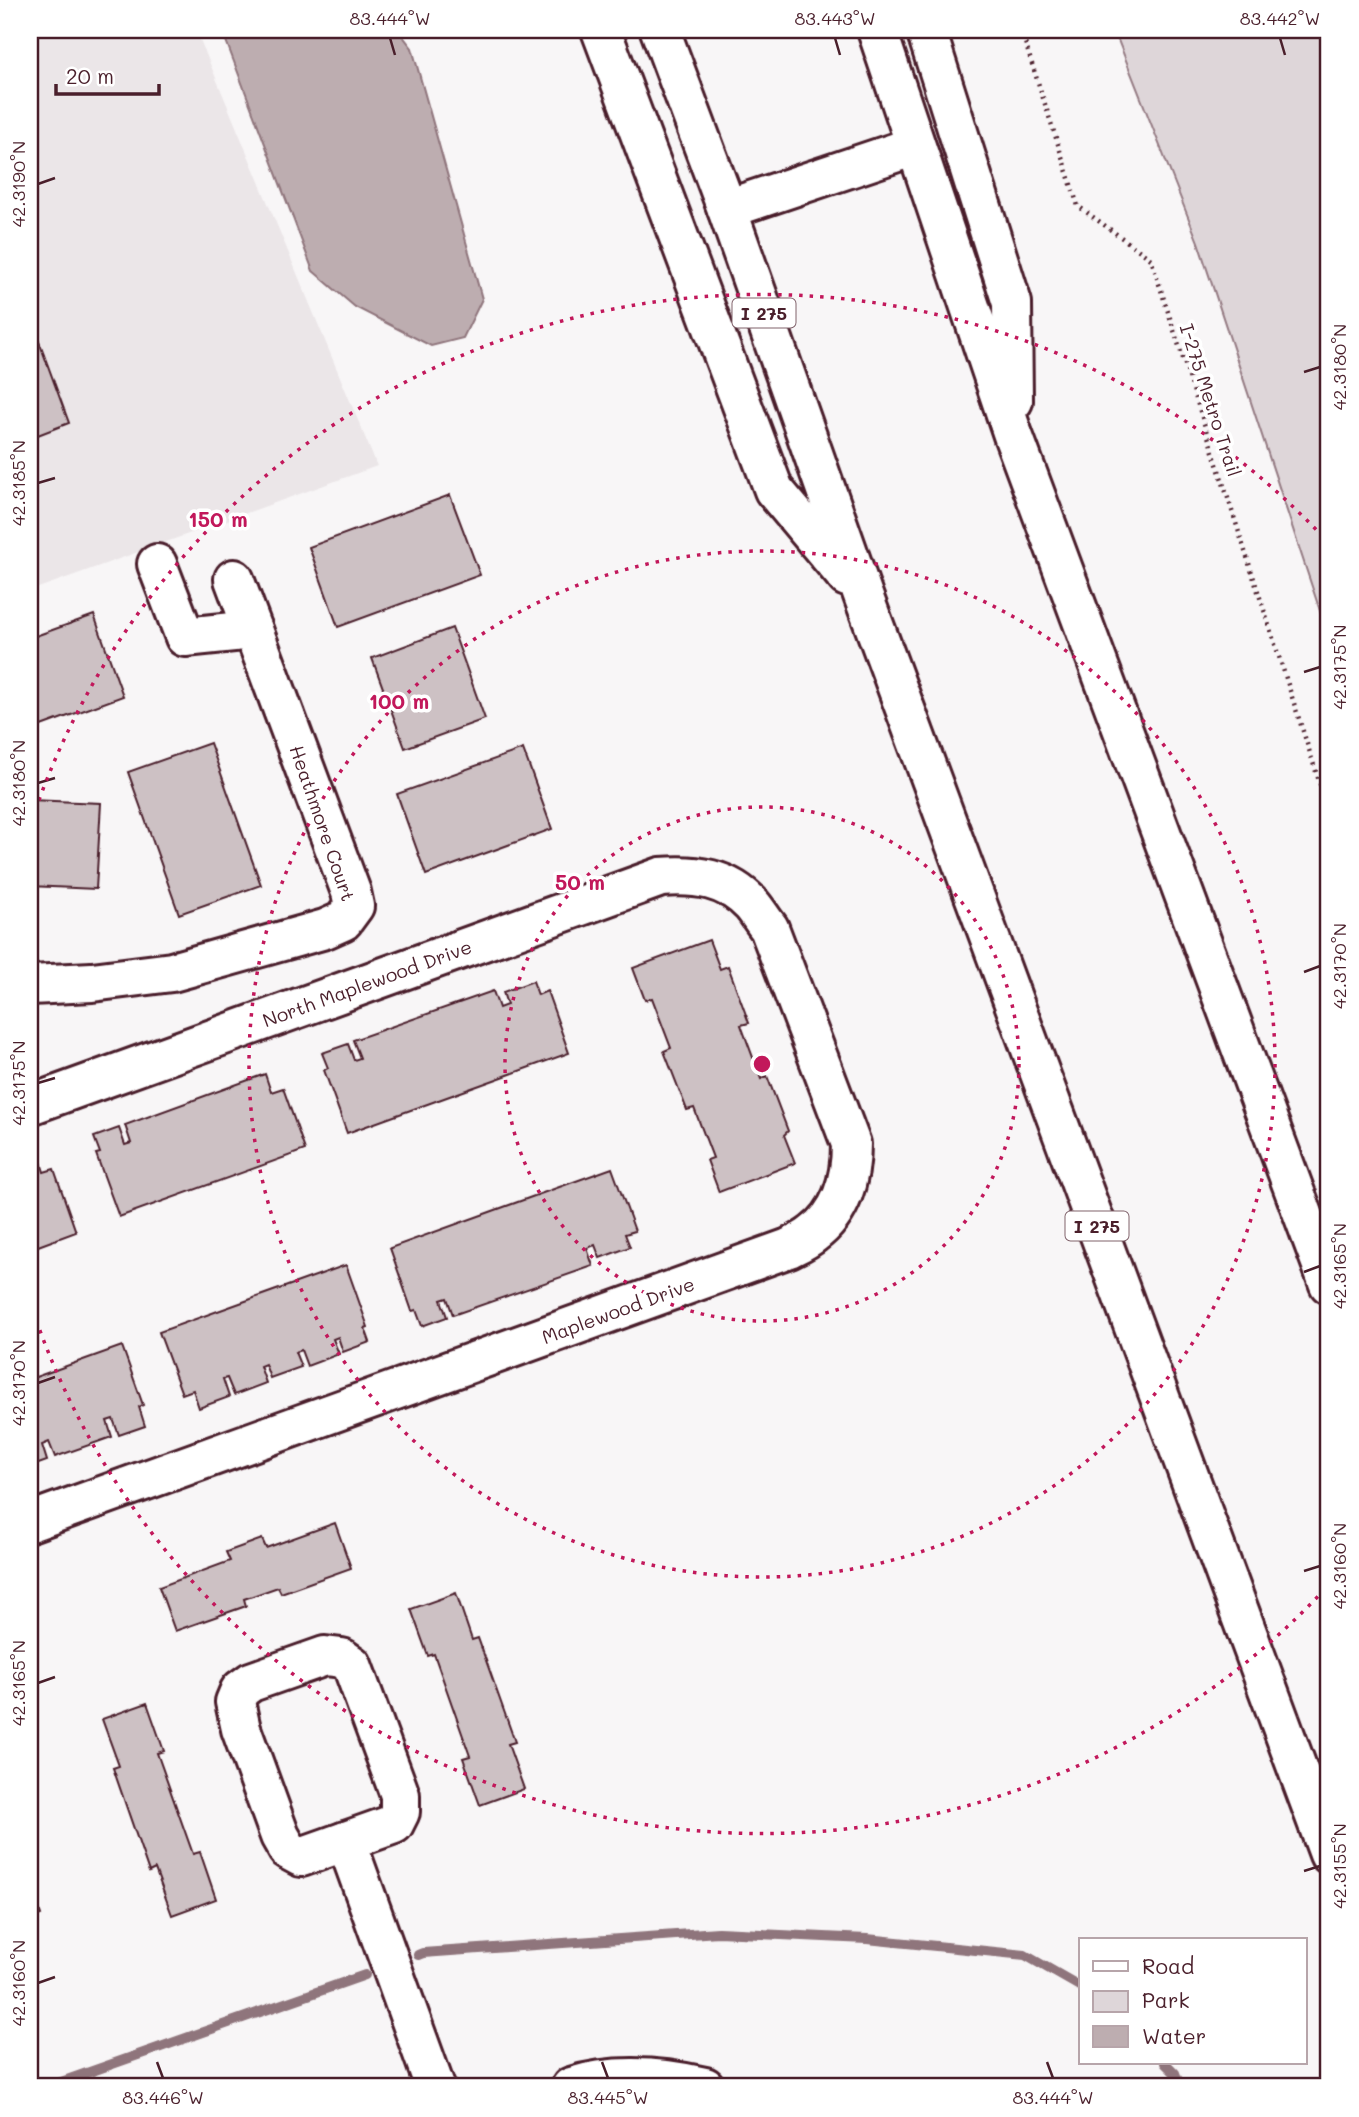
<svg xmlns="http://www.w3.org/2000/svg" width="1359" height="2117" font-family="Mali,sans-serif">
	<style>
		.built { fill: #ebe6e8 }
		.green { fill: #ded6d9; stroke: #947a82; stroke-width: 2 }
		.water { fill: #bdadb0; stroke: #8f747b; stroke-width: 2 }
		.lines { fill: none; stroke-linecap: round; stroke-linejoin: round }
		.stream { stroke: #8f747b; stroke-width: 10 }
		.building { fill: #cdc1c4; stroke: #4a1f2b; stroke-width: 2 }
		.minor-casing { stroke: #4a1f2b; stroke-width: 44 }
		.highway-casing { stroke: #4a1f2b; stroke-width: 44 }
		.path { stroke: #4a1f2b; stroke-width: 4.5; stroke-dasharray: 2 5; stroke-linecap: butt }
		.minor { stroke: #fff; stroke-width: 38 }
		.highway { stroke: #fff; stroke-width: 38 }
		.ticks { fill: none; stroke: #4a1f2b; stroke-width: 2.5 }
		.ring { fill: none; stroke: #c2185b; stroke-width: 3.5; stroke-dasharray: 3.5 7 }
		.labels { text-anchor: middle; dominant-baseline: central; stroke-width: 7; stroke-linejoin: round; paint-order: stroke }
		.shield { fill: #fff; stroke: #80626b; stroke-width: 2 }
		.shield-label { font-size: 18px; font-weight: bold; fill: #4a1f2b }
		.street-label { font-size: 19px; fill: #4a1f2b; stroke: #fff }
		.centre { fill: #c2185b; stroke: #fff; stroke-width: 3.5 }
		.ring-label { font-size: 21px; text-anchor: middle; font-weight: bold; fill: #c2185b; stroke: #fff; stroke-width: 7; stroke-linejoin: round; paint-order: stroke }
		.neatline { fill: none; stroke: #4a1f2b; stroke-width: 2.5 }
		.ticks-label { font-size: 18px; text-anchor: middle; fill: #4a1f2b }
	</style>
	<rect width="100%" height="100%" fill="#f8f6f7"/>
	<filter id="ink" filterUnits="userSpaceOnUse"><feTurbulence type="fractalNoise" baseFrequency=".0143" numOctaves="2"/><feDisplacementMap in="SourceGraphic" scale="14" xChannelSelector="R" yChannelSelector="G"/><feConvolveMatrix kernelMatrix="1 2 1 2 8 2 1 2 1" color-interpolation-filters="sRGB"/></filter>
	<g filter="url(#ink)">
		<polygon class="built" points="30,30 196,30 377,466 30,591"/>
		<polygon class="green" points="1114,30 1329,30 1329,638 1198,242"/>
		<polygon class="water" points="222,30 398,30 412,48 482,299 463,338 431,346 355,307 313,271"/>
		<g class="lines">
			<g class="stream">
				<polyline points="418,1955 423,1953 718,1932 867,1939 1025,1955 1081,1987"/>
				<polyline points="1165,2063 1175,2073 1180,2087"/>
				<polyline points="47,2087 365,1975"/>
			</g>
		</g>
		<g class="building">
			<polygon points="30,317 69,423 30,438"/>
			<polygon points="450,495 480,575 338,627 309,547"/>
			<polygon points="94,615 123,696 30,730 30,638"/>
			<polygon points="452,628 485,719 405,748 372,658"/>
			<polygon points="210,743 261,885 179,914 128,772"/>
			<polygon points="523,749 552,829 426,875 397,794"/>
			<polygon points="30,800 101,803 96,889 30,886"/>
			<polygon points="709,940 720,969 728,966 749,1023 741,1025 761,1079 767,1076 788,1131 784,1135 795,1163 719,1192 707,1160 713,1158 694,1108 687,1110 664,1051 671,1048 652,998 645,1000 633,968"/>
			<polygon points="533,981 538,995 547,991 569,1053 347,1133 324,1070 328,1068 322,1053 348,1044 354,1060 360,1058 353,1040 493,991 499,1008 507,1005 503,992"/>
			<polygon points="265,1074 271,1092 283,1088 305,1150 119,1217 96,1154 100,1153 94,1137 119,1128 125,1145 131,1143 125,1125"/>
			<polygon points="40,1159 44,1172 54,1169 76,1232 30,1249 30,1163"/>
			<polygon points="612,1168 635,1231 625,1234 630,1247 600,1258 595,1245 587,1248 593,1266 453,1315 447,1298 441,1300 447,1317 422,1326 416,1310 412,1311 390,1248"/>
			<polygon points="346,1265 368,1327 365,1328 370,1342 343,1352 338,1337 333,1339 339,1354 307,1366 301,1350 295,1352 301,1367 270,1378 265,1364 260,1366 266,1383 234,1395 227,1378 223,1379 229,1397 199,1408 193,1390 182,1394 159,1332"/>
			<polygon points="122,1346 143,1405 139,1407 145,1426 119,1435 113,1419 107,1421 112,1437 55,1457 49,1442 42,1445 47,1461 30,1467 30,1379"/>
			<polygon points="335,1523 351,1568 281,1593 278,1587 244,1599 246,1606 175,1631 159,1587 230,1561 226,1552 262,1539 266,1548"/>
			<polygon points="456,1593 472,1640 478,1638 515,1742 508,1744 524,1789 480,1805 463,1758 470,1756 434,1654 428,1656 411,1609"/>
			<polygon points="147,1703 164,1751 157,1753 193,1854 200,1852 216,1899 172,1915 155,1869 149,1872 113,1768 119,1766 102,1719"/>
			<polygon points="30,1882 41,1915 30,1919"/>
		</g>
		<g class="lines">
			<g class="minor-casing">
				<g id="minor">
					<polyline points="727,209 915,146"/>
					<polyline points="157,564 185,637 253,630"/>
					<polyline points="30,985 92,982 172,972 325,929 343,921 354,906 351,892 234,579"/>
					<path d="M30,1105L661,877C695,874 728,878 752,905C758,912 763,921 769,928L851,1144C851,1178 842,1213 813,1234C806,1240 797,1244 789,1248L30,1522"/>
					<polygon points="325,1656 342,1658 352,1665 400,1795 400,1812 394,1824 301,1857 288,1850 280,1836 241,1729 235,1702 240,1690 251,1682"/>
					<polyline points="346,1841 435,2087"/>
					<path d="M571,2087C615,2073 661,2077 705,2087"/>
				</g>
			</g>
			<g class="highway-casing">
				<g id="highway">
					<polyline points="601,30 774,490 847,577"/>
					<polyline points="660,30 727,209 864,598 1329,1854"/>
					<polyline points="877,30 1013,435 1329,1284"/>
					<polyline points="926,30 1012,303 1013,401"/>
				</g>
			</g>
			<polyline class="path" points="1021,30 1078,206 1151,259 1329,812"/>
			<use href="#minor" class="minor"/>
			<use href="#highway" class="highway"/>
		</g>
	</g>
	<path class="ticks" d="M390,38L395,55M835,38L840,55M1280,38L1285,55M38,184L55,178M1304,372L1320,367M38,483L55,478M1304,672L1320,667M38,783L55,778M1304,972L1320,966M38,1083L55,1078M1304,1272L1320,1266M38,1383L55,1377M1304,1571L1320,1566M38,1683L55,1677M1304,1871L1320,1866M38,1983L55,1977M157,2062L163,2078M602,2062L608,2078M1047,2062L1053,2078"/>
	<g class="ring">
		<circle cx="762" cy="1064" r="257"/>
		<circle cx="762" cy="1064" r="513"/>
		<path d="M1325 1589A770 770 0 0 1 32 1308M32 820A770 770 0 0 1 1325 539"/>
	</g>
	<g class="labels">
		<g class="shield">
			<rect x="732.5" y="298.5" width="63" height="29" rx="5"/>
			<rect x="1065.5" y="1211.5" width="63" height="29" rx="5"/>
		</g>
		<g class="shield-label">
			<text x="764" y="313">I 275</text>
			<text x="1097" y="1226">I 275</text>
		</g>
		<g class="street-label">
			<text transform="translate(1211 400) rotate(72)">I-275 Metro Trail</text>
			<text transform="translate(323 823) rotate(71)">Heathmore Court</text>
			<text transform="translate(367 983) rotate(-20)">North Maplewood Drive</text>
			<text transform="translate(618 1310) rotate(-20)">Maplewood Drive</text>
		</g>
	</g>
	<circle cx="762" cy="1064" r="10" class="centre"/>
	<g class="ring-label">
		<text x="218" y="527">150 m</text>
		<text x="399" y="709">100 m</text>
		<text x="580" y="890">50 m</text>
	</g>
	<rect width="1359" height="2117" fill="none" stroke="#fff" stroke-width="77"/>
	<rect x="1079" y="1938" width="228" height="126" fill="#ffffff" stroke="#b7a5aa" stroke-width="2"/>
	<rect x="1093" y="1961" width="35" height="10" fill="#ffffff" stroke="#b7a5aa" stroke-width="2"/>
	<text x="1142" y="1974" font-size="21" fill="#4a1f2b">Road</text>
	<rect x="1093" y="1991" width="35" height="21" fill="#ded6d9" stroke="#b7a5aa" stroke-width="2"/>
	<text x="1142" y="2008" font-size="21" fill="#4a1f2b">Park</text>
	<rect x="1093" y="2026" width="35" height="21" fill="#bdadb0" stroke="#b7a5aa" stroke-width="2"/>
	<text x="1142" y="2044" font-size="21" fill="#4a1f2b">Water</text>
	<path d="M56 84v10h103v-10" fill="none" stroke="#4a1f2b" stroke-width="3.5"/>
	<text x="66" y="84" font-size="21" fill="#4a1f2b" stroke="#ffffff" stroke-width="5" paint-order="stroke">20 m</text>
	<rect x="38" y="38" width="1282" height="2040" class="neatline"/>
	<g class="ticks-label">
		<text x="390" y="25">83.444°W</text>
		<text x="835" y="25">83.443°W</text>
		<text x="1280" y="25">83.442°W</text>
		<text transform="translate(19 184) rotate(-90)" y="6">42.3190°N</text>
		<text transform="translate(1340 367) rotate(-90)" y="6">42.3180°N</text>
		<text transform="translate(19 483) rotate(-90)" y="6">42.3185°N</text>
		<text transform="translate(1340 667) rotate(-90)" y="6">42.3175°N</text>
		<text transform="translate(19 783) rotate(-90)" y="6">42.3180°N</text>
		<text transform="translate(1340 966) rotate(-90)" y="6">42.3170°N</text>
		<text transform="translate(19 1083) rotate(-90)" y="6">42.3175°N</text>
		<text transform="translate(1340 1266) rotate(-90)" y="6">42.3165°N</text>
		<text transform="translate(19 1383) rotate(-90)" y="6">42.3170°N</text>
		<text transform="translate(1340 1566) rotate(-90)" y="6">42.3160°N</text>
		<text transform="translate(19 1683) rotate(-90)" y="6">42.3165°N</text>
		<text transform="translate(1340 1866) rotate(-90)" y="6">42.3155°N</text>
		<text transform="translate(19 1983) rotate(-90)" y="6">42.3160°N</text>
		<text x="163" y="2104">83.446°W</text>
		<text x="608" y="2104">83.445°W</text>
		<text x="1053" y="2104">83.444°W</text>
	</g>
</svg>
